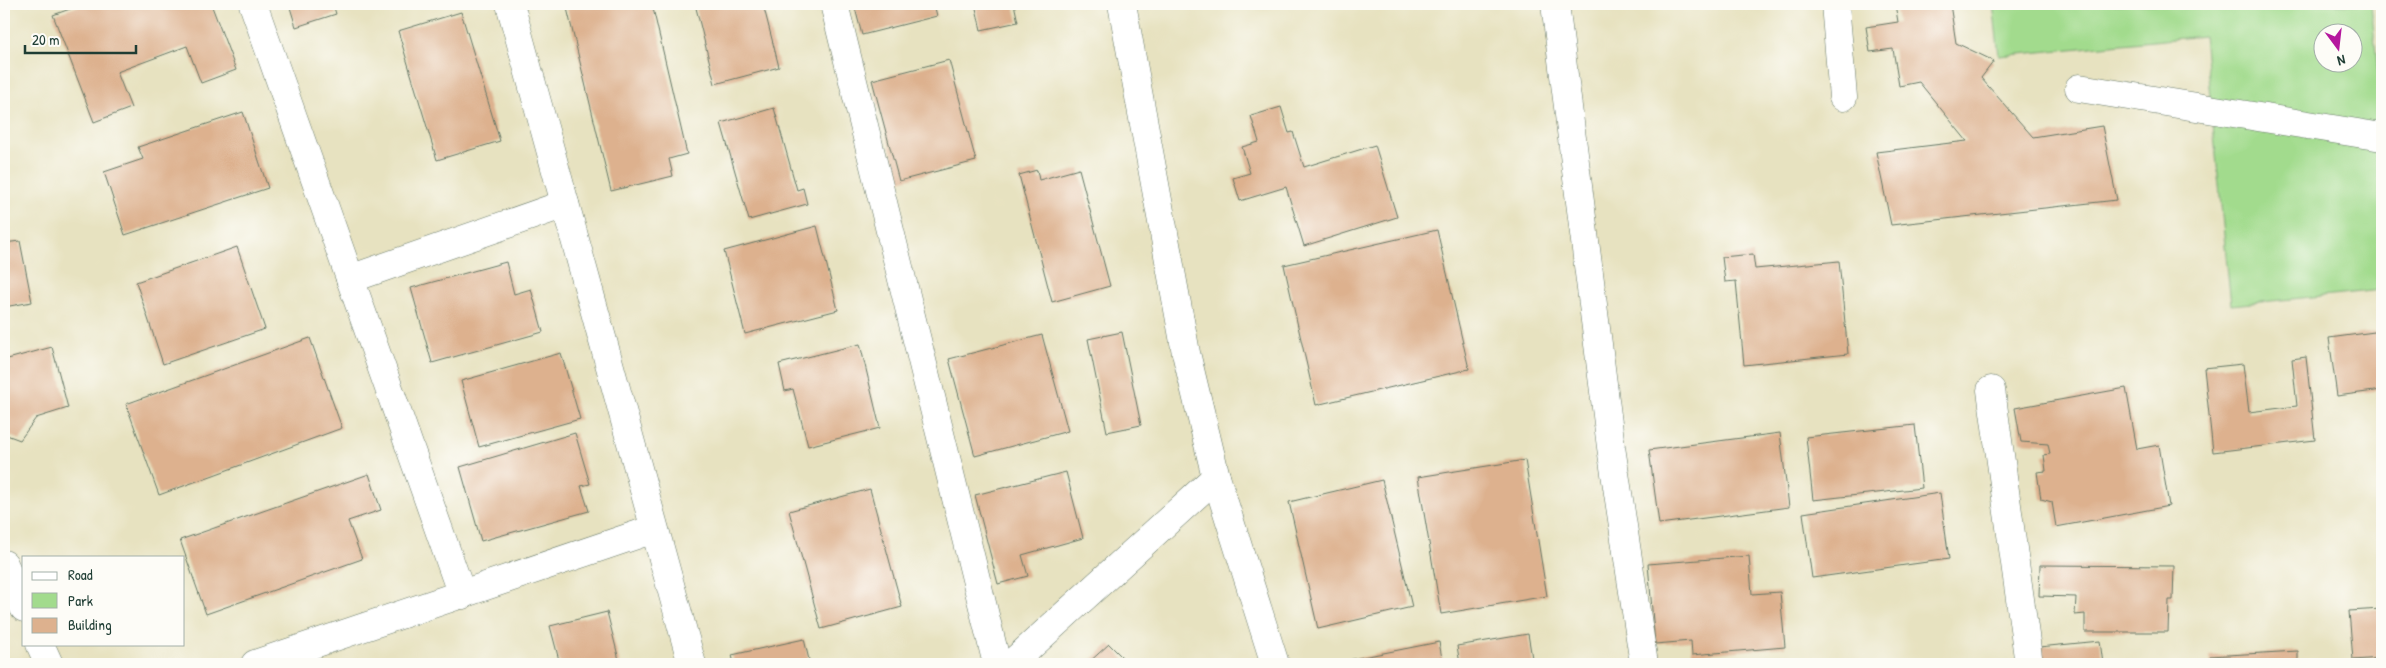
<svg xmlns="http://www.w3.org/2000/svg" width="2386" height="668" font-family="'Patrick Hand',sans-serif">
	<style>
		.green { fill: #a2db8d; stroke: #608c60; fill-rule: evenodd }
		.building { fill: #ddb18e }
		.lines { fill: none; stroke-linecap: round; stroke-linejoin: round }
		.minor-casing { stroke: #657765; stroke-width: 29 }
		.minor { stroke: #fff; stroke-width: 28 }
	</style>
	<rect width="100%" height="100%" fill="#fdfcf7"/>
	<filter id="ink" filterUnits="userSpaceOnUse"><feTurbulence type="fractalNoise" baseFrequency=".02" numOctaves="2"/><feDisplacementMap in="SourceGraphic" scale="10" xChannelSelector="R" yChannelSelector="G"/><feConvolveMatrix kernelMatrix="1 2 1 2 8 2 1 2 1" color-interpolation-filters="sRGB"/></filter>
	<filter id="wash" filterUnits="userSpaceOnUse"><feTurbulence type="fractalNoise" baseFrequency=".0096" numOctaves="4" result="noise"/><feDisplacementMap in="SourceGraphic" scale="20" xChannelSelector="R" yChannelSelector="G"/><feGaussianBlur stdDeviation="1.12" result="paint"/><feColorMatrix in="noise" values="0 0 0 0 0 0 0 0 0 0 0 0 0 0 0 0 0 1.4 0 .05"/><feComposite in="paint" operator="in"/></filter>
	<g filter="url(#wash)">
		<rect width="100%" height="100%" fill="#e7e2c0"/>
		<path class="green" d="M1993,4H2371L2382,113V290L2231,305L2204,36L1999,56ZM2324,32H2354V62H2324Z"/>
		<g id="blocks">
			<g class="building">
				<polygon points="84,4 211,4 236,70 201,83 187,46 117,72 131,108 94,122 53,15"/>
				<polygon points="289,4 333,4 336,14 296,27"/>
				<polygon points="566,4 652,4 687,154 669,159 673,176 611,191"/>
				<polygon points="695,4 763,4 779,67 715,84"/>
				<polygon points="854,4 934,4 937,16 862,35"/>
				<polygon points="975,4 1014,4 1018,22 981,30"/>
				<polygon points="1895,4 1950,4 1956,43 1994,61 1981,78 2033,137 2102,126 2117,200 1891,225 1876,152 1967,141 1919,82 1899,86 1893,49 1870,52 1866,27 1898,22"/>
				<polygon points="461,12 500,141 437,160 398,31"/>
				<polygon points="949,60 976,161 899,181 872,80"/>
				<polygon points="1281,107 1289,133 1293,132 1304,167 1375,145 1397,217 1304,246 1286,187 1240,201 1233,178 1250,173 1242,147 1259,142 1251,116"/>
				<polygon points="774,108 797,190 803,188 807,204 749,220 721,123"/>
				<polygon points="243,112 268,188 125,235 104,172 143,159 138,147"/>
				<polygon points="1079,169 1110,286 1052,302 1019,175 1037,170 1039,180"/>
				<polygon points="817,226 838,310 745,334 724,251"/>
				<polygon points="1437,230 1469,369 1316,405 1284,265"/>
				<polygon points="20,241 32,302 4,307 4,243"/>
				<polygon points="237,247 265,329 163,364 136,282"/>
				<polygon points="1753,254 1755,269 1839,261 1848,354 1744,365 1736,281 1725,282 1722,257"/>
				<polygon points="506,262 514,294 531,289 543,332 432,363 411,288"/>
				<polygon points="2382,331 2382,390 2337,396 2329,338"/>
				<polygon points="1122,332 1141,425 1107,432 1088,339"/>
				<polygon points="1042,335 1068,431 975,456 949,359"/>
				<polygon points="310,338 342,428 159,495 126,404"/>
				<polygon points="860,344 880,428 808,446 793,389 785,391 779,364"/>
				<polygon points="52,347 68,408 36,418 20,440 4,434 4,360"/>
				<polygon points="561,353 580,419 479,447 461,381"/>
				<polygon points="2306,357 2315,440 2213,452 2204,368 2243,364 2249,412 2297,406 2292,359"/>
				<polygon points="2126,388 2137,449 2159,445 2169,506 2056,527 2052,502 2041,499 2037,472 2046,471 2044,455 2050,454 2048,444 2021,442 2015,408"/>
				<polygon points="1915,425 1922,488 1813,500 1806,437"/>
				<polygon points="575,433 590,484 581,486 589,511 481,541 460,467"/>
				<polygon points="1780,433 1789,507 1659,524 1649,450"/>
				<polygon points="1525,460 1547,596 1441,614 1418,477"/>
				<polygon points="1066,472 1083,538 1022,555 1028,576 998,584 975,495"/>
				<polygon points="369,474 381,510 348,521 362,559 206,614 180,540"/>
				<polygon points="1382,480 1412,607 1318,629 1289,502"/>
				<polygon points="870,489 902,607 821,629 789,511"/>
				<polygon points="1940,493 1949,559 1812,578 1803,513"/>
				<polygon points="1749,556 1752,594 1780,592 1785,647 1692,655 1691,641 1655,644 1648,564"/>
				<polygon points="2040,565 2174,566 2173,600 2169,600 2168,632 2085,632 2085,614 2075,615 2076,597 2039,596"/>
				<polygon points="2382,609 2382,658 2353,660 2349,611"/>
				<polygon points="607,612 620,664 560,664 550,626"/>
				<polygon points="1528,634 1533,664 1460,664 1457,646"/>
				<polygon points="804,639 810,664 734,664 732,655"/>
				<polygon points="2100,641 2103,664 2041,664 2039,647"/>
				<polygon points="1439,642 1443,664 1344,664 1343,661"/>
				<polygon points="1109,644 1129,664 1087,664"/>
				<polygon points="2298,651 2298,664 2211,664 2210,656"/>
			</g>
		</g>
	</g>
	<g filter="url(#ink)">
		<use href="#blocks" fill-opacity="0" stroke="#657765" stroke-width="1"/>
		<g class="lines">
			<g class="minor-casing">
				<g id="minor">
					<polyline points="253,4 462,595"/>
					<polyline points="510,4 692,664"/>
					<polyline points="834,4 997,664"/>
					<polyline points="1122,4 1186,353 1216,477 1275,664"/>
					<polyline points="1555,4 1611,447 1644,664"/>
					<polyline points="1835,4 1843,97"/>
					<polyline points="2079,88 2382,137"/>
					<polyline points="350,279 565,204"/>
					<polyline points="1991,390 2029,664"/>
					<polyline points="4,564 24,608"/>
					<polyline points="40,644 49,664"/>
					<polyline points="255,664 654,529"/>
					<polyline points="1011,664 1216,477"/>
				</g>
			</g>
			<use href="#minor" class="minor"/>
		</g>
	</g>
	<rect width="2386" height="668" fill="none" stroke="#fdfcf7" stroke-width="20"/>
	<rect x="22" y="556" width="162" height="90" fill="#fdfcf7" stroke="#a4b0a9"/>
	<rect x="32" y="572" width="25" height="8" fill="#ffffff" stroke="#a4b0a9"/>
	<text x="68" y="580" font-size="15" fill="#1f3d34">Road</text>
	<rect x="32" y="593" width="25" height="15" fill="#a2db8d" stroke="#a4b0a9"/>
	<text x="68" y="606" font-size="15" fill="#1f3d34">Park</text>
	<rect x="32" y="618" width="25" height="15" fill="#ddb18e" stroke="#a4b0a9"/>
	<text x="68" y="630" font-size="15" fill="#1f3d34">Building</text>
	<g transform="translate(2338 48) rotate(165)"><circle r="24" fill="#fdfcf7" stroke="#a4b0a9"/>
	<path d="M0-4L9 19L0 12L-9 19Z" fill="#b5179e"/>
	<text y="-8" font-size="14" font-weight="bold" text-anchor="middle" fill="#1f3d34">N</text>
	</g>
	<path d="M25 45v8h111v-8" fill="none" stroke="#1f3d34" stroke-width="2.5"/>
	<text x="32" y="45" font-size="15" fill="#1f3d34" stroke="#fdfcf7" stroke-width="4" paint-order="stroke">20 m</text>
</svg>
